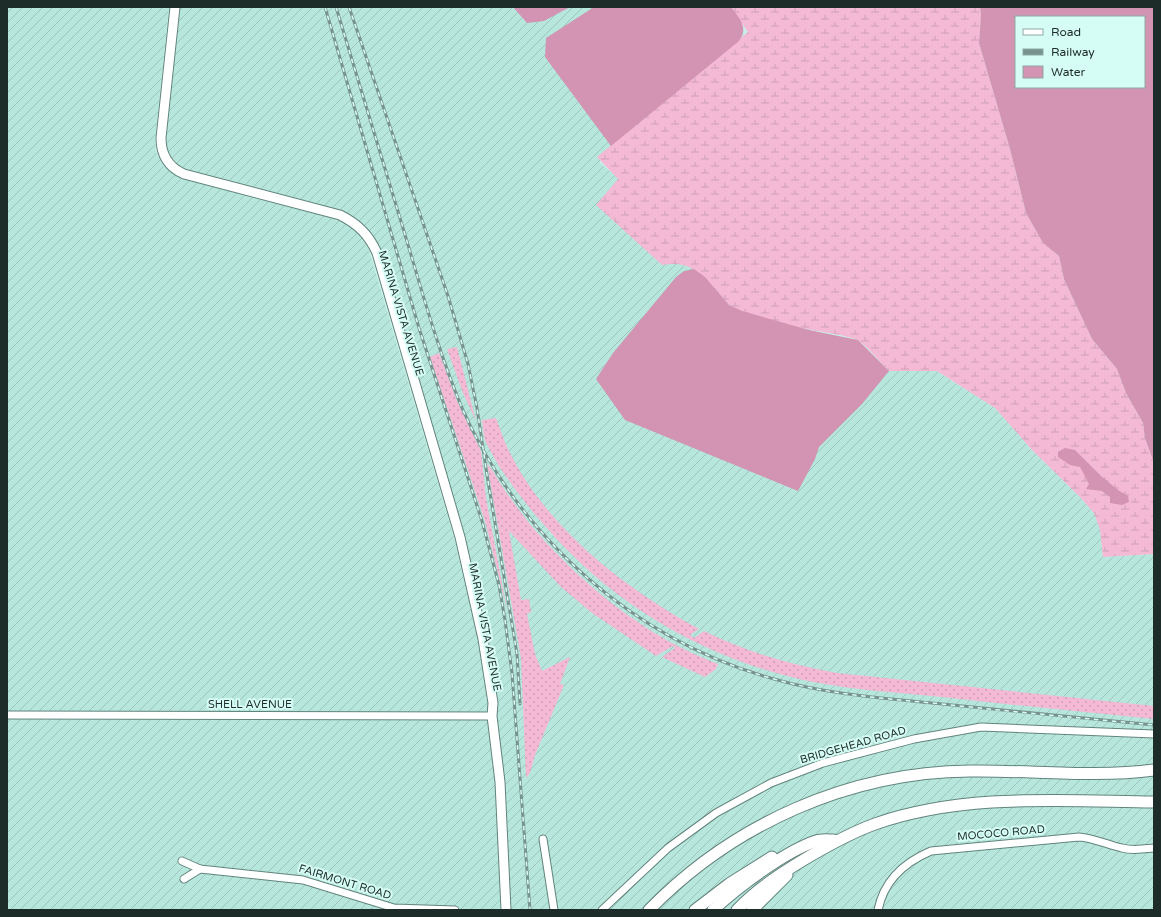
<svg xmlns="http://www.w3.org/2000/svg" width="1161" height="917" font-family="'Varela Round',sans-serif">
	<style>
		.industrial { fill: url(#industrial-furrows) }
		.grass { fill: url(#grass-dots) }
		.wetland { fill: url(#wetland-marsh) }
		.water { fill: #d294b2; fill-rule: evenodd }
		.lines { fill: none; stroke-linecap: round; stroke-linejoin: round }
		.minor-casing { stroke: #61847d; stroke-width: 9 }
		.major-casing { stroke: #61847d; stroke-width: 11 }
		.highway-casing { stroke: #61847d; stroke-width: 13 }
		.minor { stroke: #fff; stroke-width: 7 }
		.major { stroke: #fff; stroke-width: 9 }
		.highway { stroke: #fff; stroke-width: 11 }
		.rail-casing { stroke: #78938e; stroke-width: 3 }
		.rail { stroke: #d6fdf5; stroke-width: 1.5; stroke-dasharray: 4.5; stroke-linecap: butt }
		.labels { text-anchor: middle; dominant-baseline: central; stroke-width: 4; stroke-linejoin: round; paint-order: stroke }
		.street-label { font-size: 11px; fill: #1d2c29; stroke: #d6fdf5 }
	</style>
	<defs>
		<pattern id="industrial-furrows" width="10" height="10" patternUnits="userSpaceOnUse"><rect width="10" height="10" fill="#b6e6dc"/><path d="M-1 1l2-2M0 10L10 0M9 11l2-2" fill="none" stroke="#9cc5bd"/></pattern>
		<pattern id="grass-dots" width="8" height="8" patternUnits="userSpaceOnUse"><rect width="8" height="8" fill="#f3b9d5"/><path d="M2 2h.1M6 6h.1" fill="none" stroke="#d09fb7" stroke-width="1.8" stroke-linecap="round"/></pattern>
		<pattern id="wetland-marsh" width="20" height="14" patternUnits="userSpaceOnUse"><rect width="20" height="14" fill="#f3b9d5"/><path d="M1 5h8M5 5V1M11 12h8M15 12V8" fill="none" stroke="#d09fb7"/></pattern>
	</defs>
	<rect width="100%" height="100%" fill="#c9f0e8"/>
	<polygon class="industrial" points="7,7 169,7 155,141 156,152 163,166 179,178 339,220 357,231 368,247 454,538 479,645 488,704 492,714 476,603 377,253 350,220 184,174 164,155 175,7 731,7 744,35 608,152 599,162 619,179 676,262 694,269 889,371 937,371 995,408 1032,450 1080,497 1094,513 1100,529 1103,557 1154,554 1154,910 7,910"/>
	<g class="grass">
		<polygon points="457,347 476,421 463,393 447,349"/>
		<polygon points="439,353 457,401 481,451 486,498 507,610 485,521 430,357"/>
		<path d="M496,418C500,428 503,439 508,449C546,528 624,588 699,629L690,635L694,638L704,631C747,652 791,665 837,673L1154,706V719C1083,712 1013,705 942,697C899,693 856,690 813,682C709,661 615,607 546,527C526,505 496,466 485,440C483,434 483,426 482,420Z"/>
		<path d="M487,464C492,468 496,477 500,483C509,497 519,510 529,523C579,582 645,637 718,664L716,669L705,677L662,657L675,648L673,646L656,656L592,613L561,587L509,531L521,600L529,599L531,612L527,614L535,654L542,671L570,657L560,684L564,685L535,755L530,773L526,778L521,658Z"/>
	</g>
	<path class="wetland" d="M730,7H980L981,15L979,43L1010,149L1026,213L1043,243L1059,256L1064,279L1092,339L1117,369L1126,393L1143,423L1145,438L1154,463V554L1103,557L1100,530L1094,513L1080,497L1032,450L995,408L937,371H889C880,362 870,349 859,341C852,336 822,332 812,330C793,327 755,317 738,310C707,295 706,257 662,265L596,205L618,179L597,157L748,32Z"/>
	<g class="water">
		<polygon points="513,7 570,7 544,21 527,23"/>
		<path d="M594,7H731C740,19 749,28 739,41L611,146L545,57L546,38Z"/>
		<path d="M980,7H1154V463L1145,438L1143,423L1126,393L1117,369L1092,339L1064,279L1059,256L1043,243L1026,213L1010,149L979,43L981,15ZM1016,17H1144V87H1016Z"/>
		<polygon points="694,269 705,277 729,305 742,311 809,330 858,340 889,371 862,404 819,447 815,459 798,491 625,420 596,379 613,353 676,277 684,271"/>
		<polygon points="1065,448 1075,450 1101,476 1118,490 1128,496 1129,502 1122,505 1110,503 1110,497 1102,491 1086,489 1089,484 1080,467 1070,465 1058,457 1058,452"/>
	</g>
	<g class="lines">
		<g class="minor-casing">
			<g id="minor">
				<polyline points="7,715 492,716"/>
				<polyline points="543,839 554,910"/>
				<polyline points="182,861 200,869 303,880 394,908 455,910"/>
				<polyline points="184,879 200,869"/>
				<polyline points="602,910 668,848 716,813 771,783 823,763 914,739 981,727 1154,734"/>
				<path d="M878,910C884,880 905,862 931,851L1079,837C1094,838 1108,845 1122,848C1133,851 1143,849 1154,848"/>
			</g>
		</g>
		<g class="major-casing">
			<path id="major" d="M175,7L161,138C161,155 168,167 184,174L340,215C358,224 369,235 377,253L460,537L483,639L493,703L492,716L500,782L506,910"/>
		</g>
		<g class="highway-casing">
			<g id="highway">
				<path d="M649,910C733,824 849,772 970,771C1031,770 1093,778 1154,770"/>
				<polyline points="695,910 729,884 772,857"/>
				<path d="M713,910C738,887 784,852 816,841C821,839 829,840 834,840"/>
				<path d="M737,910C757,889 780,874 805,859C827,846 850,833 875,824C963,793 1062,801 1154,802"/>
				<polyline points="752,910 787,875"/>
			</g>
		</g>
		<use href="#minor" class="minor"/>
		<use href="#major" class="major"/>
		<use href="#highway" class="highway"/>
		<g class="rail-casing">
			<g id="rail">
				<polyline points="325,7 419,328 482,521 499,585 505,620 512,673 530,910"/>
				<path d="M336,7C359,84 383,161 406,238C423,295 439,353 462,408C520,539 636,641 774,679C826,694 879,698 932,703C1006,711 1080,718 1154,725"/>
				<polyline points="349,7 448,296 468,364 477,408 487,475 517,654 520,704"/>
			</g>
		</g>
		<use href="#rail" class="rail"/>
	</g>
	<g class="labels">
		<g class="street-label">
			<text transform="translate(401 313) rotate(73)">MARINA VISTA AVENUE</text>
			<text transform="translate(485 627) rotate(79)">MARINA VISTA AVENUE</text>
			<text x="250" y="704">SHELL AVENUE</text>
			<text transform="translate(853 745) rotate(-16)">BRIDGEHEAD ROAD</text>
			<text transform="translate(1001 833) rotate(-5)">MOCOCO ROAD</text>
			<text transform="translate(345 882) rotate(17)">FAIRMONT ROAD</text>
		</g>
	</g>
	<rect width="1161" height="917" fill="none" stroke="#1d2c29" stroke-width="16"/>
	<rect x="1015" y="16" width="130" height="72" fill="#d6fdf5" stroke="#8ca9a3"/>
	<rect x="1023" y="29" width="20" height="6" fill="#ffffff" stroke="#8ca9a3"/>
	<text x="1051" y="36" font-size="12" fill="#1d2c29">Road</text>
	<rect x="1023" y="49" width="20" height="6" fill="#78938e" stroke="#8ca9a3"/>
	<text x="1051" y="56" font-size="12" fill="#1d2c29">Railway</text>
	<rect x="1023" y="66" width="20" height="12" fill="#d294b2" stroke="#8ca9a3"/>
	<text x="1051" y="76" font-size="12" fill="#1d2c29">Water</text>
</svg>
